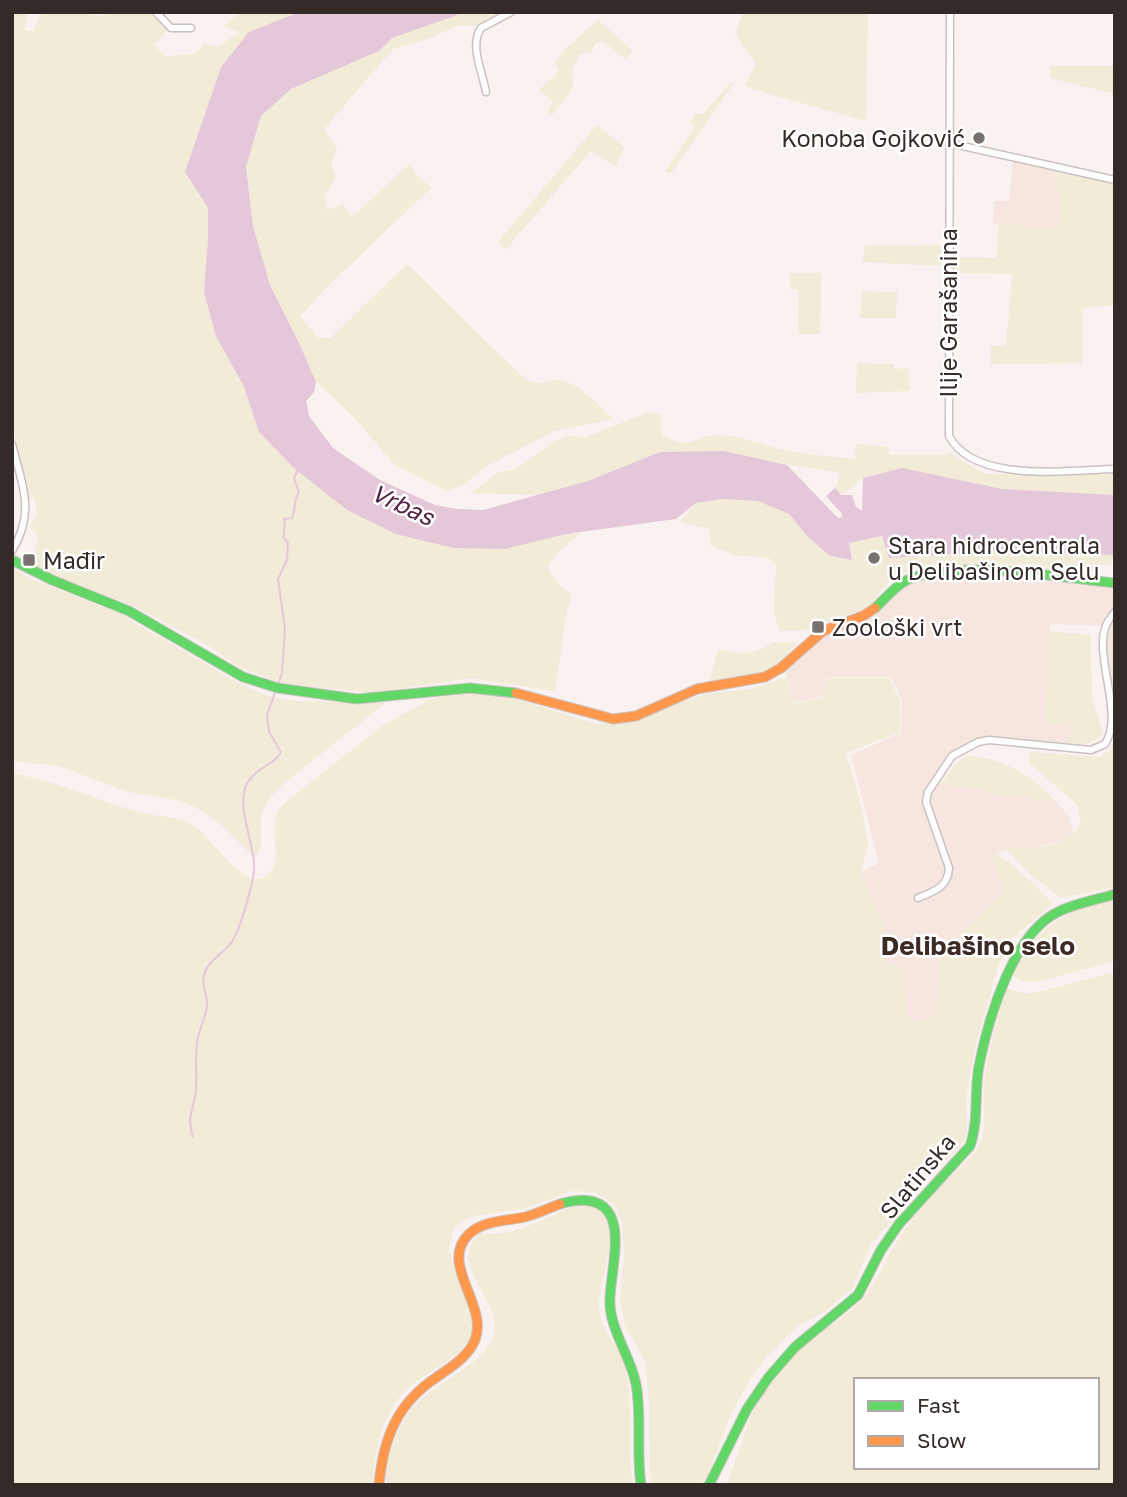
<svg xmlns="http://www.w3.org/2000/svg" width="1127" height="1497" font-family="'Golos Text',sans-serif">
	<style>
		.built { fill: #f7e5df }
		.green { fill: #f1ebd8; fill-rule: evenodd }
		.water { fill: #e5c7da }
		.lines { fill: none; stroke-linecap: round; stroke-linejoin: round }
		.stream { stroke: #e5c7da; stroke-width: 2 }
		.street-casing { stroke: #cac2c0; stroke-width: 9 }
		.fast-casing { stroke: #cac2c0; stroke-width: 11 }
		.slow-casing { stroke: #cac2c0; stroke-width: 11 }
		.street { stroke: #fefdfd; stroke-width: 6 }
		.fast { stroke: #63d668; stroke-width: 9 }
		.slow { stroke: #ff974d; stroke-width: 9 }
		.poi-dot { fill: #79716e; stroke: #fff; stroke-width: 2.5 }
		.labels { text-anchor: middle; dominant-baseline: central; stroke-width: 5; stroke-linejoin: round; paint-order: stroke }
		.poi-label { font-size: 23px; fill: #342b28; stroke: #fff; text-anchor: start }
		.street-label { font-size: 23px; fill: #342b28; stroke: #fff }
		.water-label { font-size: 24px; font-style: italic; fill: #522247; stroke: #fff }
		.quarter-label { font-size: 26px; font-weight: bold; fill: #3c2a24; stroke: #fff }
	</style>
	<rect width="100%" height="100%" fill="#faf2f0"/>
	<g class="built">
		<polygon points="1013,159 1055,168 1060,213 1055,229 993,223 994,201 1009,201"/>
		<polygon points="966,570 1115,583 1115,730 1112,730 1104,652 1105,626 1050,624 1046,722 1072,727 1069,749 989,740 954,755 934,783 980,789 987,793 1056,802 1069,816 1073,832 1068,839 1055,843 1033,847 1009,847 989,857 1005,890 940,954 936,1016 914,1022 905,1015 905,967 886,966 884,928 861,872 879,863 851,755 901,733 902,700 891,677 828,677 822,696 794,703 784,666 811,638 859,621 896,586"/>
	</g>
	<g class="green">
		<polygon points="12,12 28,12 24,30 33,32 42,12 82,12 100,16 112,12 151,12 168,30 154,45 165,56 195,54 204,44 218,47 240,32 223,26 241,12 299,12 250,32 221,67 185,172 208,207 216,336 244,387 259,432 295,469 347,510 580,534 557,553 547,568 560,586 572,595 567,610 555,691 470,678 372,693 281,683 237,666 214,649 134,606 37,569 32,560 38,536 30,527 37,514 35,498 28,497 12,424"/>
		<path d="M466,12H503L475,26H457L427,39L393,49L324,129L337,149L331,164L336,177L325,195L327,210L343,204L352,217L410,164L420,179L432,187L329,285L300,316L318,338H331L407,264L526,380C544,387 542,380 558,380C576,380 601,407 613,419L554,431L485,467L465,484L447,491L395,465L351,414L316,382L300,345L270,285L253,226L246,167L261,116L291,89L379,51L392,38Z"/>
		<polygon points="743,12 868,12 866,121 749,88 745,85 756,64 735,34"/>
		<path d="M598,20L633,51L625,59L603,41L595,44L592,52L580,54L572,69C578,89 563,101 552,115L547,112L554,102L539,90L556,75L558,70L555,63L564,50Z"/>
		<polygon points="1050,66 1115,66 1115,94 1050,78"/>
		<polygon points="730,83 734,83 671,173 665,172 695,127 691,123 695,114 703,114"/>
		<polygon points="597,125 625,148 615,166 591,151 505,250 499,241"/>
		<polygon points="1057,169 1115,183 1115,305 1083,308 1082,363 991,364 991,346 1006,346 1012,274 953,273 953,257 996,258 999,223 1055,229 1060,213 1055,170"/>
		<polygon points="940,245 942,251 942,266 863,262 865,246"/>
		<polygon points="790,273 821,273 821,290 818,290 821,291 820,334 798,334 799,290 790,289"/>
		<polygon points="862,291 897,292 896,318 860,318"/>
		<polygon points="857,363 894,364 894,369 909,368 910,391 856,393"/>
		<path d="M649,412L661,415L662,435C694,453 695,434 719,435C737,436 752,441 768,446C795,454 827,456 855,459L856,444L888,447L889,455H947L950,452L962,461L986,474L1115,472V495L1002,489L952,480L863,478L841,495L835,488L841,473L777,463L588,481L539,495L470,493L499,472L516,469L555,441L567,436L586,437Z"/>
		<path d="M723,499L758,501L789,514L807,536L830,556L851,559L848,543L882,536L889,558L998,551L1115,555V560H1112V565H1094L1093,574C1047,568 935,555 895,577C881,586 875,604 861,610L806,630L779,631L774,611L776,564L769,558L735,555L711,546L710,529L680,522L696,503Z"/>
		<path d="M12,567L31,579L119,613L238,683L268,696L294,701L385,703L283,784C275,792 266,801 262,813C258,828 266,848 254,857L222,825L195,807L176,800L129,792L58,766L12,761Z"/>
		<path d="M1049,631L1091,635L1092,698L1103,732C1096,744 1082,744 1069,745L1072,727L1045,722Z"/>
		<path d="M773,642L797,643L781,662L771,670L709,682L718,651C726,649 727,650 734,652C747,656 763,650 773,642Z"/>
		<path d="M786,677L794,704L822,697L828,678H889L900,700V732L846,753L860,799L868,844L861,872L884,928L886,965L905,967L906,1015L914,1022L936,1016L940,954L1005,890L989,857L997,853L1034,884L1053,904L1011,939L998,967L975,1048L966,1100L967,1132L963,1144L934,1172L870,1246L852,1289L824,1312L799,1325L766,1357L752,1376L731,1414L709,1472L701,1485H654L650,1477L649,1402L645,1361L624,1324L620,1297L624,1252L622,1223L614,1204L594,1192L572,1191L523,1209L473,1216L462,1221L453,1229L449,1251L475,1325C468,1358 429,1368 406,1390C381,1416 375,1450 373,1485H12V773C55,781 94,799 135,811C154,817 174,815 192,824C210,834 243,893 266,876C284,863 270,833 276,815C278,810 282,806 286,802L382,726L429,700L463,691L496,693L593,723L616,724L637,722L676,704L710,693L752,689Z"/>
		<path d="M1115,741V887L1061,898L1030,874L1006,849L1009,847C1027,847 1053,849 1068,838C1073,835 1077,829 1081,825L1078,806L1029,762L1030,752L1099,757L1109,751Z"/>
		<path d="M967,756C1002,757 1034,777 1056,802L987,793L980,789L941,784L955,764Z"/>
		<path d="M1115,900V961L1038,982L1023,981L1012,976L1013,969C1042,925 1062,910 1115,900Z"/>
		<path d="M1115,972V1485H726C740,1454 745,1420 765,1391C777,1374 789,1356 806,1343C824,1329 845,1318 861,1301C878,1283 885,1258 899,1238C912,1219 927,1200 943,1184C955,1171 971,1160 979,1145C988,1129 983,1110 984,1093C985,1057 997,1023 1006,989L1030,994ZM856,1380H1097V1467H856Z"/>
		<path d="M587,1204C632,1211 597,1280 599,1309C601,1330 619,1347 625,1367C635,1406 626,1446 633,1485H385C388,1452 397,1422 422,1398C434,1388 449,1380 462,1370C473,1362 486,1353 492,1340C509,1302 442,1265 481,1233C518,1240 553,1209 587,1204Z"/>
	</g>
	<polygon class="water" points="299,12 466,12 392,38 379,51 291,89 261,116 246,167 253,226 270,285 300,345 316,382 314,392 306,401 309,416 333,448 380,480 435,505 457,509 483,510 588,481 660,452 724,451 787,465 838,518 842,517 842,514 826,496 835,488 841,495 852,495 856,507 862,511 863,478 902,468 1002,489 1115,495 1115,555 998,551 889,558 882,536 849,543 852,560 830,556 807,536 789,514 758,501 723,499 696,503 676,519 566,534 505,549 454,548 396,534 347,510 295,469 259,432 244,387 216,336 204,292 208,241 208,208 185,172 221,67 249,32"/>
	<g class="lines">
		<g class="stream">
			<path d="M278,685L282,673L285,629L278,579L287,560L288,543L284,538C283,531 286,526 284,519L292,518C296,509 293,501 299,492L294,478L298,469"/>
			<path d="M193,1137C186,1115 194,1110 196,1090C197,1074 195,1058 197,1042C199,1030 205,1019 207,1006C208,996 201,985 204,975C207,961 223,954 231,943C240,931 250,893 253,877C259,852 237,814 245,788C252,768 277,764 281,752L269,732L267,715L276,690"/>
		</g>
		<g class="street-casing">
			<g id="street">
				<polyline points="156,12 171,28 191,28"/>
				<path d="M950,12L949,436C974,484 1069,470 1115,469"/>
				<path d="M486,92C483,73 469,46 481,28L511,12"/>
				<polyline points="949,143 1115,180"/>
				<path d="M12,444C22,485 36,511 12,551"/>
				<polyline points="1112,616 1115,612"/>
				<path d="M918,898C935,891 948,887 949,868L926,802L928,792L952,756L978,742L989,740L1091,750L1105,744C1126,712 1089,649 1109,620"/>
			</g>
		</g>
		<g class="fast-casing">
			<g id="fast">
				<polyline points="12,560 52,580 129,611 243,677 278,688 357,699 470,688 516,693"/>
				<path d="M875,608C885,599 894,587 907,580C954,558 1062,578 1115,583"/>
				<path d="M560,1204C577,1199 598,1196 609,1213C622,1232 611,1274 610,1297C608,1328 630,1354 636,1384C642,1417 636,1451 641,1485"/>
				<path d="M709,1485L747,1409L768,1378L795,1347L858,1295L881,1250L899,1224L970,1146C979,1120 974,1092 979,1066C988,1020 1013,933 1058,912C1075,903 1097,900 1115,894"/>
			</g>
		</g>
		<g class="slow-casing">
			<g id="slow">
				<polyline points="516,693 613,719 636,716 697,689 765,677 781,668 823,631 863,616 875,608"/>
				<path d="M379,1485C383,1439 397,1403 437,1377C451,1367 468,1357 475,1340C489,1305 438,1264 469,1234C484,1220 507,1221 525,1217C537,1214 549,1208 560,1204"/>
			</g>
		</g>
		<use href="#street" class="street"/>
		<use href="#fast" class="fast"/>
		<use href="#slow" class="slow"/>
	</g>
	<g class="poi-dot">
		<circle cx="979" cy="138" r="7"/>
		<circle cx="874" cy="558" r="7"/>
		<rect x="22" y="553" width="14" height="14" rx="3.5"/>
		<rect x="811" y="620" width="14" height="14" rx="3.5"/>
	</g>
	<g class="labels">
		<g class="poi-label">
			<text x="965" y="138" text-anchor="end">Konoba Gojković</text>
			<text x="888" y="545">Stara hidrocentrala<tspan x="888" dy="26">u Delibašinom Selu</tspan></text>
			<text x="43" y="560">Mađir</text>
			<text x="832" y="627">Zoološki vrt</text>
		</g>
		<g class="street-label">
			<text transform="translate(948 313) rotate(-90)">Ilije Garašanina</text>
			<text transform="translate(917 1176) rotate(-50)">Slatinska</text>
		</g>
		<g class="water-label">
			<text transform="translate(403 504) rotate(25)">Vrbas</text>
		</g>
		<g class="quarter-label">
			<text x="978" y="945">Delibašino selo</text>
		</g>
	</g>
	<rect width="1127" height="1497" fill="none" stroke="#342b28" stroke-width="28"/>
	<rect x="854" y="1378" width="245" height="91" fill="#ffffff" stroke="#aeaaa9" stroke-width="2"/>
	<rect x="868" y="1401" width="35" height="10" fill="#63d668" stroke="#aeaaa9" stroke-width="2"/>
	<text x="917" y="1413" font-size="21" fill="#342b28">Fast</text>
	<rect x="868" y="1436" width="35" height="10" fill="#ff974d" stroke="#aeaaa9" stroke-width="2"/>
	<text x="917" y="1448" font-size="21" fill="#342b28">Slow</text>
</svg>
